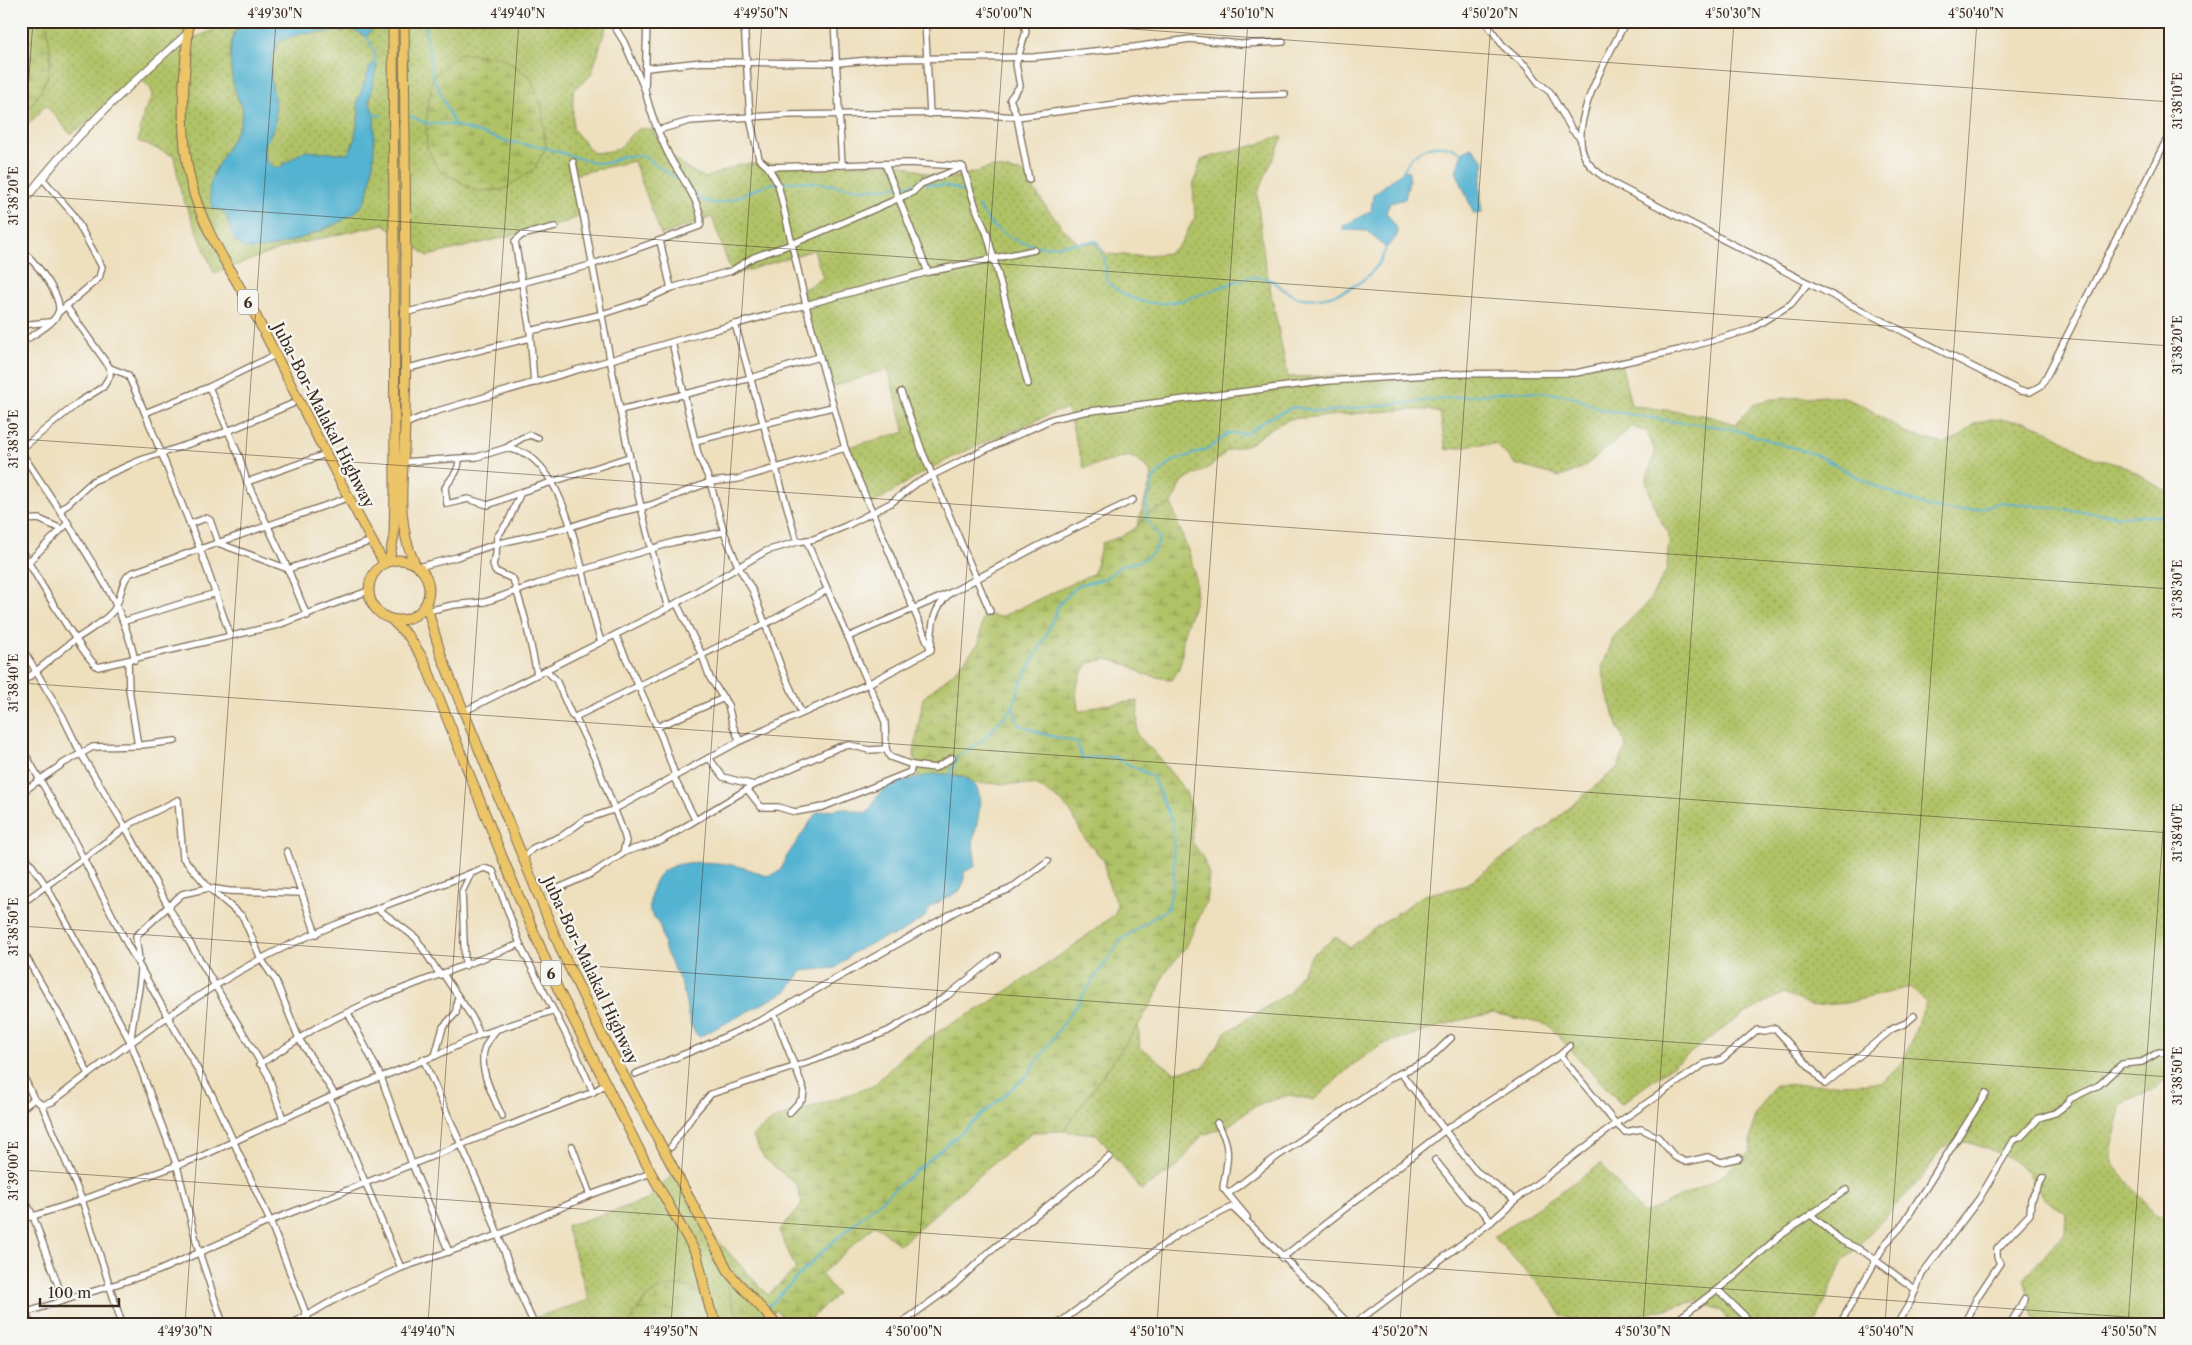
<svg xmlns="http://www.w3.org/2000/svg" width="2192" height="1345" font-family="'Libre Caslon Text',serif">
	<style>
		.grass { fill: url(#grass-dots); stroke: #767642 }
		.wetland { fill: url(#wetland-marsh); stroke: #767642 }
		.water { fill: #52b3d1; stroke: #466e78 }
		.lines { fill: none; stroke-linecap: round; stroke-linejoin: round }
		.stream { stroke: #52b3d1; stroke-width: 2 }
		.minor-casing { stroke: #7a6956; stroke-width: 8 }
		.tertiary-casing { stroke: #7a6956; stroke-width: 9 }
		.primary-casing { stroke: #7a6956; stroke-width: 11 }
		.trunk-casing { stroke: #7a6956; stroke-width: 11 }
		.minor { stroke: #fff; stroke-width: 5.5 }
		.tertiary { stroke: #fff; stroke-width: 7 }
		.primary { stroke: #ecc569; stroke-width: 9 }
		.trunk { stroke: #ecc569; stroke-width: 9 }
		.ticks { fill: none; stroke: #3b2a1e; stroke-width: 1; stroke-opacity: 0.45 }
		.labels { text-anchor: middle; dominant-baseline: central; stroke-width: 4.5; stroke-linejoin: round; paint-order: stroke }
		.shield { fill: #f6f6f2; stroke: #73675e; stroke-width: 1 }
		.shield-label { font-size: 15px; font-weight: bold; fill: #3b2a1e }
		.street-label { font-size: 16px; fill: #3b2a1e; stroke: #f6f6f2 }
		.neatline { fill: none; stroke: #3b2a1e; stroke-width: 2 }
		.ticks-label { font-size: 12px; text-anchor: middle; fill: #3b2a1e }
	</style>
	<defs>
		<pattern id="grass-dots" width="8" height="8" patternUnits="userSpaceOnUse" patternTransform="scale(1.25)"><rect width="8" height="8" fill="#b0c266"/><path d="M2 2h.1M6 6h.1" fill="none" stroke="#909e53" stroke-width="1.8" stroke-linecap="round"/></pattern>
		<pattern id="wetland-marsh" width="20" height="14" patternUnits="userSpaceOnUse" patternTransform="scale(1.25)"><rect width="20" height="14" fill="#b0c266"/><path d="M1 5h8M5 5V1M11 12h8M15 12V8" fill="none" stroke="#909e53"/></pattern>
	</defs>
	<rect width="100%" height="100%" fill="#f6f6f2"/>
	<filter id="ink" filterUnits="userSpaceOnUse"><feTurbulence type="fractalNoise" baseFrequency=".02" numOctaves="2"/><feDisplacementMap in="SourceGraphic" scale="10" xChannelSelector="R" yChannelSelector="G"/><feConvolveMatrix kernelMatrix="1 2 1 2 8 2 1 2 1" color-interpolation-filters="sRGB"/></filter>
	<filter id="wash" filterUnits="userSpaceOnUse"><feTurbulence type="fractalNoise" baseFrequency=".0096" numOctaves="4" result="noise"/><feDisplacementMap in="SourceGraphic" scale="20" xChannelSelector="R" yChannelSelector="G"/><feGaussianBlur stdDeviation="1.12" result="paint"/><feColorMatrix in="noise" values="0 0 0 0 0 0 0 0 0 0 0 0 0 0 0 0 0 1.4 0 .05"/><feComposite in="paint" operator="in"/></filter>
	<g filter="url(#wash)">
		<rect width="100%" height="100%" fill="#eedfbd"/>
		<g class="grass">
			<path d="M46,21H194V38C211,32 228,21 245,21C221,35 231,90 243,109L240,125L213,174L224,211L247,249C269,250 315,235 334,225C347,218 359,202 369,192L371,65L357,103L359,114L354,142L348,154L304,151L278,168C265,164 264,158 264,145C288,113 265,90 272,59C274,53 277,46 279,40L299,34L354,30L367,36L371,30V21H608L591,75L573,91V129L593,153C601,152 609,152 617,149C632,141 630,123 653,130L662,148L686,168L706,178L740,164H902L928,174L954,178L993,167L1024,173C1040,199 1055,222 1078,243H1097L1106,254L1138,256L1169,253L1181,243L1195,217L1193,186L1201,160C1218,154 1235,151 1252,146C1264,144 1271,136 1283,137L1257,194L1264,258L1288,377L1574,370L1620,359L1631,405L1708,416L1736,424L1753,405L1772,399L1826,396L1844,398L1862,405L1908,434L1944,444L1961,436L1974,424L1991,419L2026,422L2044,429L2094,458L2127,467L2160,488L2171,491V1073L2152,1091L2128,1100L2121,1108L2112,1148V1163L2156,1216L2171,1214V1324H2036L2024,1278L2065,1233L2066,1213L2043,1198L2027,1171L2005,1155L1967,1142L1942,1147L1926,1173L1842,1263L1815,1324H1730L1721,1310L1696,1301L1612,1323L1587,1324L1562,1316L1550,1297L1494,1237L1601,1164L1643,1214L1716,1180L1750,1152L1754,1116L1775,1085L1881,1083L1903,1062L1926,1003L1910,987L1846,1003L1811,1006L1784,993L1739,1017L1621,1104L1548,1025L1493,1013L1457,1021L1383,1044L1351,1066L1314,1100L1289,1095L1254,1106L1227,1127L1202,1135L1177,1167L1141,1190L1097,1134L1063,1131L1138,1026L1140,1047L1174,1072L1204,1067L1225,1033L1290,992L1312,955L1336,937L1350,948L1372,930L1424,895L1464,886L1544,829L1618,767L1626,747L1609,701L1602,668L1614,636L1649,601L1667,569L1669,534L1657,514L1646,481L1655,452L1647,432L1632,427L1581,469L1560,477L1515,464L1496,444H1477L1446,450L1440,413L1428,410H1401L1290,419L1273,427L1251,443L1227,451L1211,466L1181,482L1172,504L1148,513L1137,527L1152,476L1146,466L1129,456L1084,468L1067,409L1055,412C1009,433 960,451 915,477C900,486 886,497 870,505L848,447L905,432L888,369L829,388L804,314L799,292L823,278L814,250L732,275L712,217L661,235L634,161L572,175L584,214L566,222L428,256L384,224L292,245L214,273L181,193L174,156L138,141L144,111L152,98L151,89L142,80L107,112L70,134L46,105L21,133V118L34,102L51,60Z"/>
			<polygon points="677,1171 716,1239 732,1303 740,1319 731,1324 709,1324 700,1291 646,1297 629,1324 515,1324 589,1300 566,1226 647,1200"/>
		</g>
		<g class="wetland">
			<path d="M21,21H46C54,70 52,79 21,118Z"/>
			<polygon points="459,53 500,57 530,76 542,107 546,148 534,169 503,190 476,191 439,170 427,148 426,123 433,76"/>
			<path d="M1172,504C1179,534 1197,561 1196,592C1196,606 1187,620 1184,633C1180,655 1186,659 1172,680L1143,674L1129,665L1107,659L1089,663C1076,680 1074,690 1079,712L1101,705L1138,701L1137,735L1154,752L1185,790L1192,809V842L1202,856L1209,875L1206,902L1186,947L1165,973L1155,998L1138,1026L1063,1131L1032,1132L987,1168L900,1245L875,1225L821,1274L837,1294L811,1318L810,1324H789L776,1310L757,1324H731L740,1318L732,1303L716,1239L768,1295L796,1269L779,1231L802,1204L797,1185L764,1158L752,1136L773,1120L873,1086L903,1056L942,1029L983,1007L1068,950L1115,914L1117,904L1107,880L1104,861L1083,836L1071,812L1059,800L1036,785L974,783L965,776L934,774L918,779L914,753L923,698L954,672L979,643L983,614L1001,617L1094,573L1102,543L1120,537L1137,527L1148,513Z"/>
			<path d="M673,1286L690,1287L700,1291L709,1324H629C641,1305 649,1289 673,1286Z"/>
		</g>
		<g class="water">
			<path d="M245,21H371V30L367,37L354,30L300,34L279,41C277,46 273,53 272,59C265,91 289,112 264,145C264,157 265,164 278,168L304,151L348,154L354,142L359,114L357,103L371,65L377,64L369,102C377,114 374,129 374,143C374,160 371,196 360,208C347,223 278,249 258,249C251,250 243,249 237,243C231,236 228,220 224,211L213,209L209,191L213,174L240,125L243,109C231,90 221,35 245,21Z"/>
			<polygon points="1472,147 1485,162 1480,185 1482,213 1474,214 1456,171 1462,153"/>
			<path d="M1404,170L1409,171V181L1405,199L1390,203L1386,212C1397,230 1405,231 1386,248L1368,231L1343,230V226L1371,211L1373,195Z"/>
			<path d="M934,774C984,773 985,793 974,836C972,844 975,857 976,866L964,872V882L960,891L931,906L925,917L899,934L886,937L854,952L836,968L802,971L787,991L699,1037C687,1026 688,1009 684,994C681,979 673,968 667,954C659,936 666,929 650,912C649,900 651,885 659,875C675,856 727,862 748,869C763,873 762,880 780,871L787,856L817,812L843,808L866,813C874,807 873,800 879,794C894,778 915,780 934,774Z"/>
		</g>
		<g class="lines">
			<g class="stream">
				<polyline points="424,21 433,76 454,124"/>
				<polyline points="367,37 375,53 375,65"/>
				<polyline points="373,113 381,116"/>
				<polyline points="410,116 426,123 454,125 505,141 546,148 595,163 607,163 623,156 643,156 683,183"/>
				<path d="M1403,171C1406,166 1410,158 1414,155C1429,143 1447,143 1462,153"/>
				<polyline points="926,184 948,186 969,194"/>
				<path d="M694,193C715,218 746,189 770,184C802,178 824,185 854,188C875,191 897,186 918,184"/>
				<path d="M978,206L992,226L1017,241L1043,247L1097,241L1105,260L1107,282C1147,317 1180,302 1224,286C1233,283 1244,277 1253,277C1278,276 1280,292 1297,297C1330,305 1378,281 1386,247"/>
				<polyline points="950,774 958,756 982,741 1013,707"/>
				<polyline points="766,1309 829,1245 1027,1076 1121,940 1168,908 1174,879 1173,824 1152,776 1114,757 1082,758 1077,742 1043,734 1018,724 1013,707 1021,683 1046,636 1059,604 1079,585 1104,579 1122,565 1141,561 1154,552 1160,538 1147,520 1146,505 1154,478 1171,462 1210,448 1228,433 1246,434 1269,418 1294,407 1322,412 1514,391 1550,393 1573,397 1603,410 1677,422 1729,428 1817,455 1873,485 1928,507 1956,511 1978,509 2001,502 2120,516 2171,516"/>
				<polyline points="746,1324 762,1313"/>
			</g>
		</g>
	</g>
	<g filter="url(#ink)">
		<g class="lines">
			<g class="minor-casing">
				<g id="minor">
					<polyline points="611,21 624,42 645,90"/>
					<polyline points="744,21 750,118 759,159 768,167 909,163 961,166"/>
					<polyline points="834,21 842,165"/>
					<polyline points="925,21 930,114"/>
					<polyline points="1023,21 1026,31 1016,64 1020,86 1010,99 1017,117 1029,180"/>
					<polyline points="1485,21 1504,47 1526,66 1539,83 1550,92 1572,130 1580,138"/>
					<path d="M1626,21C1610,54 1564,126 1587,161C1594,172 1606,178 1616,185L2020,391L2030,392L2042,385L2171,131"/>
					<polyline points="647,68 702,62 837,63 880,59 1034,57 1135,47 1190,39 1241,44 1283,42"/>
					<polyline points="658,130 690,121 783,115 958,113 1017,117 1169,97 1285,94"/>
					<path d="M573,162C603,312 624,462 668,608"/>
					<polyline points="885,164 928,272"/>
					<polyline points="768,167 778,184 809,318 845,448 930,648"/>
					<polyline points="963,167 977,211 987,234 1028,384"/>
					<polyline points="42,178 73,214 102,267 99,278 58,313"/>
					<polyline points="660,241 671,288"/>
					<path d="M21,251C33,257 65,299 58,313C52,326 32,335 21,343"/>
					<path d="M404,313L591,265L700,226C705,210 683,179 675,166C668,156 663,142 658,131C653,118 648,104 645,90L647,21"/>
					<polyline points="735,324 797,542"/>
					<polyline points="21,325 49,322"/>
					<polyline points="530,331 599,315 643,301 671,288 731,271 754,257 792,244 870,211 913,192 921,184 963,167"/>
					<polyline points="672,342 698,454 710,482 724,532 738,566 753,591 781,667 801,712"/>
					<polyline points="110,368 128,375 145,413"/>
					<polyline points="404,369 530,338"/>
					<polyline points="534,383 530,331 515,241 522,235 555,227"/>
					<polyline points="209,387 239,456 247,482 288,569 307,616"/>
					<polyline points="901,392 922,451 990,611"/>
					<polyline points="620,410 751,378 819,357"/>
					<polyline points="405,424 434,412 682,339 838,296 928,272 1034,250"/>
					<polyline points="695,441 832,407"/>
					<path d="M506,448C513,450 522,451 528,455C573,485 584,592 601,642"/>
					<polyline points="21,449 79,402 103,387 110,376 110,368 66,306"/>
					<polyline points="21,452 68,523"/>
					<path d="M459,459C459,473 451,477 445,488L447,504L468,499L488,505L521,492"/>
					<polyline points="403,462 477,457 506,448 522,438 530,435 538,438"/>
					<polyline points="247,482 326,454"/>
					<polyline points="61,510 93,481 141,460 228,431 292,404"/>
					<polyline points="21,520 39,519 61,529"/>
					<polyline points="190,524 206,518 210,520 218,543 288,569 372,541"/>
					<polyline points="806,540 885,722 886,749 890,757 912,765 935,768 952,758"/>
					<path d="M21,549C31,567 85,660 98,667L278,625L368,591"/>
					<polyline points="418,567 457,557 496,544 570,527 603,516 651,505 710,482 738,479 845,448"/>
					<path d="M21,569L68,523C97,572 122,603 135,660"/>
					<polyline points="677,604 702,655 710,678 728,705 733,726 740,741"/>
					<polyline points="427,611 453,605 485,602 537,584 674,542 724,532"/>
					<polyline points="125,621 216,593"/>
					<polyline points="230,635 200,549 145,413 209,387 275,355"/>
					<polyline points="616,636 662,738 675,775"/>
					<polyline points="848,637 950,593 1040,545 1133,500"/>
					<polyline points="21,646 63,717 81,754 126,828 168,906 268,1075 283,1119"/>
					<polyline points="128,661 129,689 138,746"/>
					<polyline points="546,670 556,680 572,716 575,717 771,621 827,590"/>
					<polyline points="537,674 525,618 513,579 495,571 493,564 496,555 497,537 509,520 521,492 629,457"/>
					<path d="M21,683C40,669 57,653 76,639C89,630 103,623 113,611C122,600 120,580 131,573L350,497"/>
					<polyline points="465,711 668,608 766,551 797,542 814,539 846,526 891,503 917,483 963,460 1052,419 1083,412 1328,381 1446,374 1576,373 1679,350 1749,330 1791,304 1808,283"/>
					<polyline points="575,717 595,759 624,834 626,841 623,853"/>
					<polyline points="657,727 724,698"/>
					<polyline points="21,747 64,821 127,944 212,1095 270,1221 310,1324"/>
					<polyline points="709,758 723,777 754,785"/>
					<polyline points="673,776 695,819"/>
					<polyline points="747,789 761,807 778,807 795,812 823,807 910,772 912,765"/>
					<polyline points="21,793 64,763 93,747 133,746 175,741"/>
					<polyline points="178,800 183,858 209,888 243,917 261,959 276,981 299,1039 335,1095"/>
					<polyline points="21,850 47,887 131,1043 177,1166 199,1252 223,1324"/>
					<polyline points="287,851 316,934"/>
					<path d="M523,858L533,848L562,836L584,820L613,810L740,741L868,684L931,650C932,625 931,611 950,593"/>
					<polyline points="550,892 593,873 627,851 661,841 754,785 839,747 850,745 869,750 886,749"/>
					<polyline points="21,904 132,823 178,800"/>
					<polyline points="378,909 416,938 440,975"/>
					<polyline points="21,948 65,1025 88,1074"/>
					<polyline points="139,960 136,936 182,894 209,888 229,891 302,893"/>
					<polyline points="465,966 462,892 471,873"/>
					<polyline points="443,974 472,1017 480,1035"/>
					<polyline points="348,1013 381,1077 412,1164 449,1252"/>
					<polyline points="774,1013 804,1090 803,1098 789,1113"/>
					<path d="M496,1030C492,1035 488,1041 485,1047C477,1069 494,1097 502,1116"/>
					<path d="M131,1041C132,1016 140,994 141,969"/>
					<polyline points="1560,1055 1570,1046"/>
					<polyline points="435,1056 443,1027 456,1013 457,1000"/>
					<polyline points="423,1059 483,1194 518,1289 534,1324"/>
					<polyline points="260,1064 317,1027 373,1000 520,944"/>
					<polyline points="21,1071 34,1099 42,1105 82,1200 122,1324"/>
					<polyline points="1401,1073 1476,1171 1515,1200"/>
					<polyline points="635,1074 702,1047 762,1020 960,909 1010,889 1048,861"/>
					<polyline points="330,1098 401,1268"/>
					<path d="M42,1105L52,1102C118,1051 186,1000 259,960C330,922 410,898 484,868L493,871L522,949L577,1056L593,1092"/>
					<polyline points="21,1109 34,1099"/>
					<path d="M1217,1123C1233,1148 1227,1161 1223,1188L1247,1217"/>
					<polyline points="572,1146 590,1195"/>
					<polyline points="671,1147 697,1110 711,1094 815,1060 888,1031 947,996 997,956"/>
					<polyline points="1435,1160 1468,1201 1482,1210 1491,1222"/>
					<polyline points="21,1192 33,1216 63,1299"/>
					<polyline points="1228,1194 1275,1158 1394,1076 1427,1061 1451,1038"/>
					<polyline points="1811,1215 1842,1241 1863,1251 1916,1290"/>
					<polyline points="21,1220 82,1200 200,1157 335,1095 435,1056 480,1035 552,1011"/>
					<polyline points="1282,1258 1445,1130 1560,1055 1616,1124 1625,1132 1641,1129 1658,1137 1675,1157 1686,1162 1708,1157 1721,1162 1739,1158"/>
					<polyline points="1290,1264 1349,1324"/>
					<polyline points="1718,1290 1753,1324"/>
					<polyline points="21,1305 31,1324"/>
					<polyline points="21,1314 158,1271 270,1221 593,1092 606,1084"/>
					<polyline points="292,1324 341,1296 401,1268 498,1235 590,1195 651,1173"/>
					<polyline points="900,1324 954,1285 988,1253 1109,1157"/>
					<polyline points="1058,1324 1178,1234 1232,1207 1292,1265"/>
					<polyline points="1354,1324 1491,1222 1515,1200 1616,1124 1704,1064 1721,1060 1757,1030 1764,1031 1775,1028 1825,1084 1892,1029 1906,1023 1914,1016"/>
					<polyline points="1672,1324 1736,1275 1777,1238 1846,1190"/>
					<polyline points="1840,1324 1885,1244 1901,1227 1986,1093"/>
					<polyline points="1897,1324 1911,1301 1922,1274 1979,1199 2014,1140 2021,1137 2039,1118 2055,1113 2067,1104 2070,1099 2099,1085 2122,1064 2142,1062 2159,1052 2168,1053"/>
					<polyline points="1964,1324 1978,1296 2000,1263 1997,1257 1997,1249 2030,1214 2031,1199 2043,1178"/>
					<polyline points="2010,1324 2025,1299"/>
				</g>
			</g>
			<g class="tertiary-casing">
				<path id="tertiary" d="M21,205C69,140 128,86 188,33"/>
			</g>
			<g class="primary-casing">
				<path id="primary" d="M189,21C184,74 178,131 191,183C203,232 234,274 257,318C299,400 339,483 384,563"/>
			</g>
			<g class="trunk-casing">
				<g id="trunk">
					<path d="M404,21C405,155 407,289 405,422C405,470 393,518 415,564"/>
					<circle cx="399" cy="590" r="30"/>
					<polyline points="389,561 394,535 395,490 393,21"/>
					<polyline points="426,604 441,655 523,858 561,950 599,1029 730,1274 776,1324"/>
					<polyline points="392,620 409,637 424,660 503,859 558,989 651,1173 697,1255 710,1309 717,1324"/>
				</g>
			</g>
			<use href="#minor" class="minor"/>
			<use href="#tertiary" class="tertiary"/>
			<use href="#primary" class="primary"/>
			<use href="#trunk" class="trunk"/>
		</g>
	</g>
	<path class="ticks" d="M1017,21L2171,102M21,189L33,21M21,195L2171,346M21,439L2171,589M21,683L2171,833M21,926L2171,1077M21,1170L2171,1320M185,1324L276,21M428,1324L519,21M671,1324L762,21M914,1324L1005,21M1157,1324L1248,21M1400,1324L1491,21M1643,1324L1734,21M1885,1324L1977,21M2128,1324L2171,719"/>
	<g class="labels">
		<g class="shield">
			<rect x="238" y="289.5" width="20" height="25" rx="4"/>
			<rect x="541" y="960.5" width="20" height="25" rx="4"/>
		</g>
		<g class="shield-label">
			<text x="248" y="302">6</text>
			<text x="551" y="973">6</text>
		</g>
		<g class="street-label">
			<text transform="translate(324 415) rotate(63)">Juba-Bor-Malakal Highway</text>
			<text transform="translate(591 970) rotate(65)">Juba-Bor-Malakal Highway</text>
		</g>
	</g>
	<rect width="2192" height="1345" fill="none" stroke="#f6f6f2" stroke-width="55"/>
	<path d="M40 1298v8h79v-8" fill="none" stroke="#3b2a1e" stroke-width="2.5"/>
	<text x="48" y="1298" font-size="15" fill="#3b2a1e" stroke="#f6f6f2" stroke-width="4" paint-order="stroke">100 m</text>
	<rect x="28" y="28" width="2136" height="1290" class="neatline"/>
	<g class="ticks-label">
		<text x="275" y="18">4°49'30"N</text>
		<text x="518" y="18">4°49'40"N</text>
		<text x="761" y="18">4°49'50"N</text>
		<text x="1004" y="18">4°50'00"N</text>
		<text x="1247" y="18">4°50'10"N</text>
		<text x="1490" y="18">4°50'20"N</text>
		<text x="1733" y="18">4°50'30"N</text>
		<text x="1976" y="18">4°50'40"N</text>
		<text transform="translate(2178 101) rotate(-90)" y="4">31°38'10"E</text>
		<text transform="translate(14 196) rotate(-90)" y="4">31°38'20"E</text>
		<text transform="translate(2178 345) rotate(-90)" y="4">31°38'20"E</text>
		<text transform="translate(14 439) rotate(-90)" y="4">31°38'30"E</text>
		<text transform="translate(2178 589) rotate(-90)" y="4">31°38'30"E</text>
		<text transform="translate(14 683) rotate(-90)" y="4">31°38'40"E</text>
		<text transform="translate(2178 833) rotate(-90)" y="4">31°38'40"E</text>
		<text transform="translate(14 927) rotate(-90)" y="4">31°38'50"E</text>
		<text transform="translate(2178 1076) rotate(-90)" y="4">31°38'50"E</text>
		<text transform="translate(14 1171) rotate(-90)" y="4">31°39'00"E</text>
		<text x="185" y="1336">4°49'30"N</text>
		<text x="428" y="1336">4°49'40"N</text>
		<text x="671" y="1336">4°49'50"N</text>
		<text x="914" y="1336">4°50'00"N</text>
		<text x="1157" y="1336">4°50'10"N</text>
		<text x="1400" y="1336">4°50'20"N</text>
		<text x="1643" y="1336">4°50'30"N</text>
		<text x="1886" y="1336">4°50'40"N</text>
		<text x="2129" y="1336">4°50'50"N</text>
	</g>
</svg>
